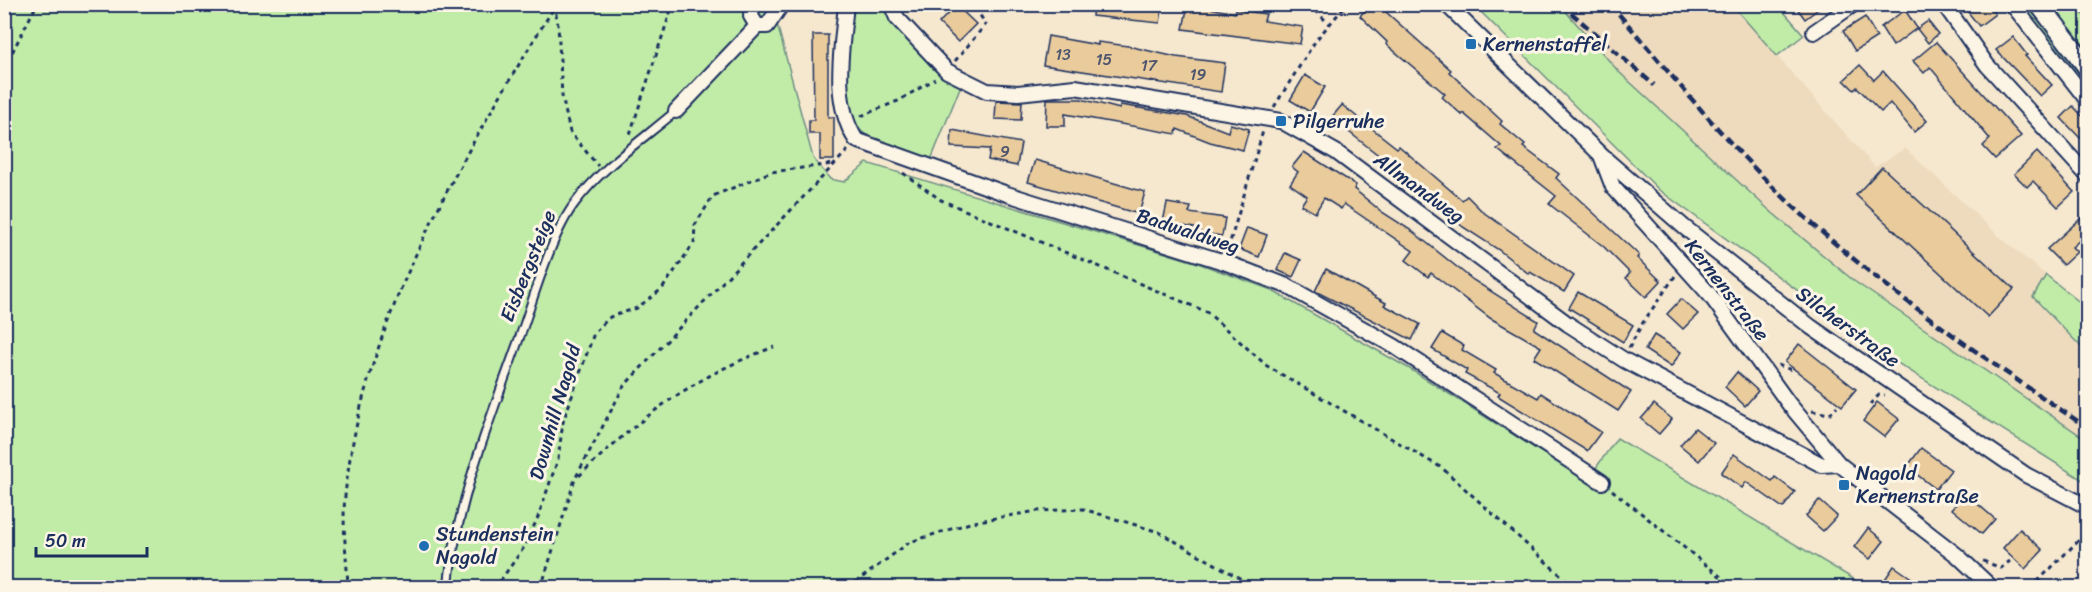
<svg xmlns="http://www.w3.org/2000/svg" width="2092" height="592" font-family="Sriracha,sans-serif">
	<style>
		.built { fill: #eedbbe }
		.green { fill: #c1eca8; stroke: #6e8e83; stroke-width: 1.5 }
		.building { fill: #e9cb9c; stroke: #1b2f5e; stroke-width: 1.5 }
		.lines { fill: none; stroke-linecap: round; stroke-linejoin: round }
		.service-casing { stroke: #1b2f5e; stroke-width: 11 }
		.minor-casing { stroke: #1b2f5e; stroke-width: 18 }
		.tertiary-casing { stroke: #1b2f5e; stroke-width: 22 }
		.path { stroke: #1b2f5e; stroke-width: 3; stroke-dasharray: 4.5 4.5; stroke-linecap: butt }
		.service { stroke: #fcf5e5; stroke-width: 7 }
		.minor { stroke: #fcf5e5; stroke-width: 14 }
		.tertiary { stroke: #fcf5e5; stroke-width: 18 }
		.rail { stroke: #1b2f5e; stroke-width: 4.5; stroke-dasharray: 9 4.5; stroke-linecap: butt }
		.poi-dot { fill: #1f6fb2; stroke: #fcf5e5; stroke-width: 2 }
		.labels { text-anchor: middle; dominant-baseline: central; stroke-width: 6; stroke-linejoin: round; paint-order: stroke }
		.number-label { font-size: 16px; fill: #4e566e }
		.poi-label { font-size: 20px; fill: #1b2f5e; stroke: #fcf5e5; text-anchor: start }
		.street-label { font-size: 20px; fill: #1b2f5e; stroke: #fcf5e5 }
	</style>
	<rect width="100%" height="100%" fill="#f6e8cf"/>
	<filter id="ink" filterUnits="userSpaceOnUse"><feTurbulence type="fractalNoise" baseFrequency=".0167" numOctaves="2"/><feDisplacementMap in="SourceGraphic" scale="12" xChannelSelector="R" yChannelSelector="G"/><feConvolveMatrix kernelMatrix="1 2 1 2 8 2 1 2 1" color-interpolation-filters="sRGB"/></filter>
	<g filter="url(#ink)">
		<polygon class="built" points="1560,5 1732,5 1875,167 1905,148 2001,238 2046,275 2033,297 2087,353 2087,440 1854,281 1769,210 1619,72"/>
		<g class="green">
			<polygon points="4,5 772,5 813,158 830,179 844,182 867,163 1195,262 1269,289 1410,369 1536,449 1588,479 1617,438 1867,587 5,587"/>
			<path d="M851,5H883C902,35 929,66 961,85L931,160L871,139L854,125L845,104Z"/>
			<polygon points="1474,5 1560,5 1619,72 1769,210 1854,281 2087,440 2087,483 1899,364 1659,190"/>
			<polygon points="1732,5 1778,5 1804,35 1777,56"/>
			<polygon points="2019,5 2027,5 2087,83 2087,92"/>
			<polygon points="2057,5 2076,5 2087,20 2087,53 2052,8"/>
			<polygon points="2046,275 2087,308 2087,353 2033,297"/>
		</g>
		<g class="building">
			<polygon points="1093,4 1163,4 1160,23 1092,16"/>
			<polygon points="1188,4 1235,13 1236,9 1251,12 1266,14 1264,21 1303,27 1300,44 1183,29"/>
			<polygon points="1370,4 1377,4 1451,70 1449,72 1502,121 1500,124 1525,145 1523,147 1559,174 1556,178 1639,255 1637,258 1661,281 1646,297 1626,278 1630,273 1603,246 1549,204 1556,196 1497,149 1501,146 1463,113 1462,115 1442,97 1445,94 1386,44 1387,42 1360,16"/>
			<polygon points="1794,4 1825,4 1805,19"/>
			<polygon points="1976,4 1987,4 1995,14 1979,26 1967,11"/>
			<polygon points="956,5 976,24 958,42 939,23"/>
			<polygon points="1905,10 1917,28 1893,46 1881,27"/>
			<polygon points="1865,17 1877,37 1855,51 1843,31"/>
			<polygon points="1928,21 1938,34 1928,43 1917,29"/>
			<polygon points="813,35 828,35 828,117 834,117 834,160 820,160 820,134 809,134 809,120 814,120"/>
			<polygon points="1048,36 1098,45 1098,42 1128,46 1176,57 1225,63 1221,92 1043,65"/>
			<polygon points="2013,37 2027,55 2025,56 2052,85 2040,96 1996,50"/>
			<polygon points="1936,42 2021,136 1995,159 1983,146 1990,139 1930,67 1924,73 1913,61"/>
			<polygon points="1860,65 1874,80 1883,71 1927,121 1914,132 1890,103 1881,112 1857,87 1854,90 1844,80"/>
			<polygon points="1305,75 1325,87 1310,112 1290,100"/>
			<polygon points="1047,99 1081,99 1120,109 1120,105 1158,111 1187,116 1228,132 1230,124 1249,129 1243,150 1210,142 1177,129 1176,134 1065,114 1065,126 1046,126"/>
			<polygon points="996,101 1022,102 1021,120 995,119"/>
			<polygon points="1342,105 1397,148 1399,146 1462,200 1467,196 1483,212 1574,276 1564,292 1530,272 1529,274 1499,250 1463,227 1409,181 1407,183 1386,161 1331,118"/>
			<polygon points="2073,106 2088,122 2088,131 2080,138 2061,118"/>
			<polygon points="952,130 1021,143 1017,166 988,160 990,149 951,147"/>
			<polygon points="1304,152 1356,185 1354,189 1382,212 1412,231 1473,280 1538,321 1534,329 1631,392 1618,411 1534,358 1541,347 1490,318 1431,273 1428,277 1406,260 1413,251 1344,204 1341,209 1324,198 1315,213 1301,205 1307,196 1290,184 1298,172 1292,167"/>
			<polygon points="2037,152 2074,192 2058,207 2033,181 2027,187 2014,174"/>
			<polygon points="1035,160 1145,192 1139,214 1028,182"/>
			<polygon points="1882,167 2014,289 1988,317 1856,195"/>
			<polygon points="1167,203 1191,207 1189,213 1225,218 1222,236 1200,233 1200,229 1163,222"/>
			<polygon points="2088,212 2088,233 2072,247 2077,252 2063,265 2047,249"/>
			<polygon points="1247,228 1267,235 1259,257 1239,249"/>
			<polygon points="1285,253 1301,260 1293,277 1277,270"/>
			<polygon points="1326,269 1386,303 1384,305 1420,324 1412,340 1315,291"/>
			<polygon points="1578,292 1633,325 1623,342 1569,308"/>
			<polygon points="1681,299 1698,314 1683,329 1667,314"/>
			<polygon points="1442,333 1464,346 1462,350 1496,370 1494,373 1538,398 1541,393 1601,432 1587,451 1498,396 1500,393 1465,374 1467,370 1432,349"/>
			<polygon points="1654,335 1681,352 1671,367 1645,350"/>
			<polygon points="1799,344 1856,389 1842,406 1785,362"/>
			<polygon points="1737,372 1758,391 1745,406 1725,387"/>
			<polygon points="1877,402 1899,419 1884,437 1863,421"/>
			<polygon points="1654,404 1672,419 1659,434 1641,419"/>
			<polygon points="1695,428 1714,443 1699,461 1680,445"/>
			<polygon points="1921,448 1951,470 1936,489 1907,467"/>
			<polygon points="1734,454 1772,481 1775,477 1795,492 1783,508 1746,482 1742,488 1721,473"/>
			<polygon points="1965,493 1995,519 1982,534 1952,509"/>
			<polygon points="1819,500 1837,516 1823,531 1806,516"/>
			<polygon points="1868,528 1884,541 1870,559 1854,547"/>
			<polygon points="2020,529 2043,550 2025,569 2003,548"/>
			<polygon points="1894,566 1926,588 1879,588"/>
		</g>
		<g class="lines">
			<g class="service-casing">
				<path id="service" d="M448,588C457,497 494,410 524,325C536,290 553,232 575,203C602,167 642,140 676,111"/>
			</g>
			<g class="minor-casing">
				<g id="minor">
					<polyline points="752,4 751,16 757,26"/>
					<path d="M846,4C842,49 831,101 856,140L1007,194L1224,262L1287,286L1394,346L1602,482"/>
					<polyline points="891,4 897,18 947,71 987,91 1018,93 1075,87 1281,121 1336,152 1568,324 1624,360 1822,465 1839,464"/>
					<polyline points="1446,4 1602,156 1684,227 1811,327 2026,475 2088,507"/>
					<polyline points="1944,4 1987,65 2088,176"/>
					<polyline points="2012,4 2088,101"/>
					<polyline points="1814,32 1854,4"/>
					<polyline points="676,111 757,26 767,26 782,4"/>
					<polyline points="1602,158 1613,187 1710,295 1789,404 1839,464 1958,556 1992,588"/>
				</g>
			</g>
			<g class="tertiary-casing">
				<polyline id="tertiary" points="2039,4 2088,68"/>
			</g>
			<g class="path">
				<polyline points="554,4 558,25 562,96 570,132 598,166"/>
				<polyline points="1309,4 1329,24"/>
				<polyline points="1362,6 1363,4"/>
				<polyline points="955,61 986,24 972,4"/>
				<polyline points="4,68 37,4"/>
				<polyline points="1274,107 1316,40 1347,4"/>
				<polyline points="861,116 898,101 935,79"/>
				<polyline points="630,134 673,4"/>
				<polyline points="903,173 941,200 1207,312 1267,366 1442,468 1575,588"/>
				<polyline points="1228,249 1263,131"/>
				<polyline points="1629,348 1642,324 1675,276"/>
				<polyline points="1778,365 1794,371"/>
				<polyline points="1870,404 1879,395 1885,395"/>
				<polyline points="1812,411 1830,414 1837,406"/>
				<path d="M579,476C641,417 692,377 774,347"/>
				<polyline points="1612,490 1735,588"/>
				<polyline points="1983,561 2001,568 2010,561"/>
				<polyline points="855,581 861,588"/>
				<path d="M348,588C347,558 342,526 345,496C362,323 464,152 555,6"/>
				<polyline points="495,588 525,546 538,517 558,459 563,422 594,333 610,317 637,308 662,289 694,243 695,225 713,196 771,172 833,164"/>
				<polyline points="541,588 575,479 624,386 848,150"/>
				<polyline points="848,588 910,542 973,522 1037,511 1083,509 1159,532 1257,588"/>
				<polyline points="2031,588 2088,531"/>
			</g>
			<use href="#service" class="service"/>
			<use href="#minor" class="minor"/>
			<use href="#tertiary" class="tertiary"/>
			<g class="rail">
				<polyline points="1561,4 1654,85"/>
				<path d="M1610,4C1674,77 1735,155 1807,219C1894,297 1991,363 2088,428"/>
			</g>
		</g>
	</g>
	<g class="poi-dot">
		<rect x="1465" y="38" width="12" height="12" rx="3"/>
		<rect x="1275" y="115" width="12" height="12" rx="3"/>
		<rect x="1838" y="479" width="12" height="12" rx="3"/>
		<circle cx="424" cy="546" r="6"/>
	</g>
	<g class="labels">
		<g class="number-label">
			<text x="1063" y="54">13</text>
			<text x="1104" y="59">15</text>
			<text x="1149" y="65">17</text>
			<text x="1198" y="74">19</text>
			<text x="1005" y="151">9</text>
		</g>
		<g class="poi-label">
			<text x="1483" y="44">Kernenstaffel</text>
			<text x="1293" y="121">Pilgerruhe</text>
			<text x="1856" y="473">Nagold<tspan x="1856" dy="23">Kernenstraße</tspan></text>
			<text x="436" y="534">Stundenstein<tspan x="436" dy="23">Nagold</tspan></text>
		</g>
		<g class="street-label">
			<text transform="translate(1419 188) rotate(36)">Allmandweg</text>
			<text transform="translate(1188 231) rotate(18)">Badwaldweg</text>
			<text transform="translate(528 266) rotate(-68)">Eisbergsteige</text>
			<text transform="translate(1727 290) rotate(52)">Kernenstraße</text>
			<text transform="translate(1848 327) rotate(36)">Silcherstraße</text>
			<text transform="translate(555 412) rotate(-74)">Downhill Nagold</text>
		</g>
	</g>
	<rect width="2092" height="592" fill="none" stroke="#fcf5e5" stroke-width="24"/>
	<rect x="12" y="12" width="2068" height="568" fill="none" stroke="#1b2f5e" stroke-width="2" filter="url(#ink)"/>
	<path d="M36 547v9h111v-9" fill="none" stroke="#1b2f5e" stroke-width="3"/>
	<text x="45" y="547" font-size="18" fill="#1b2f5e" stroke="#fcf5e5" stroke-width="4.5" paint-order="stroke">50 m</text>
</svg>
